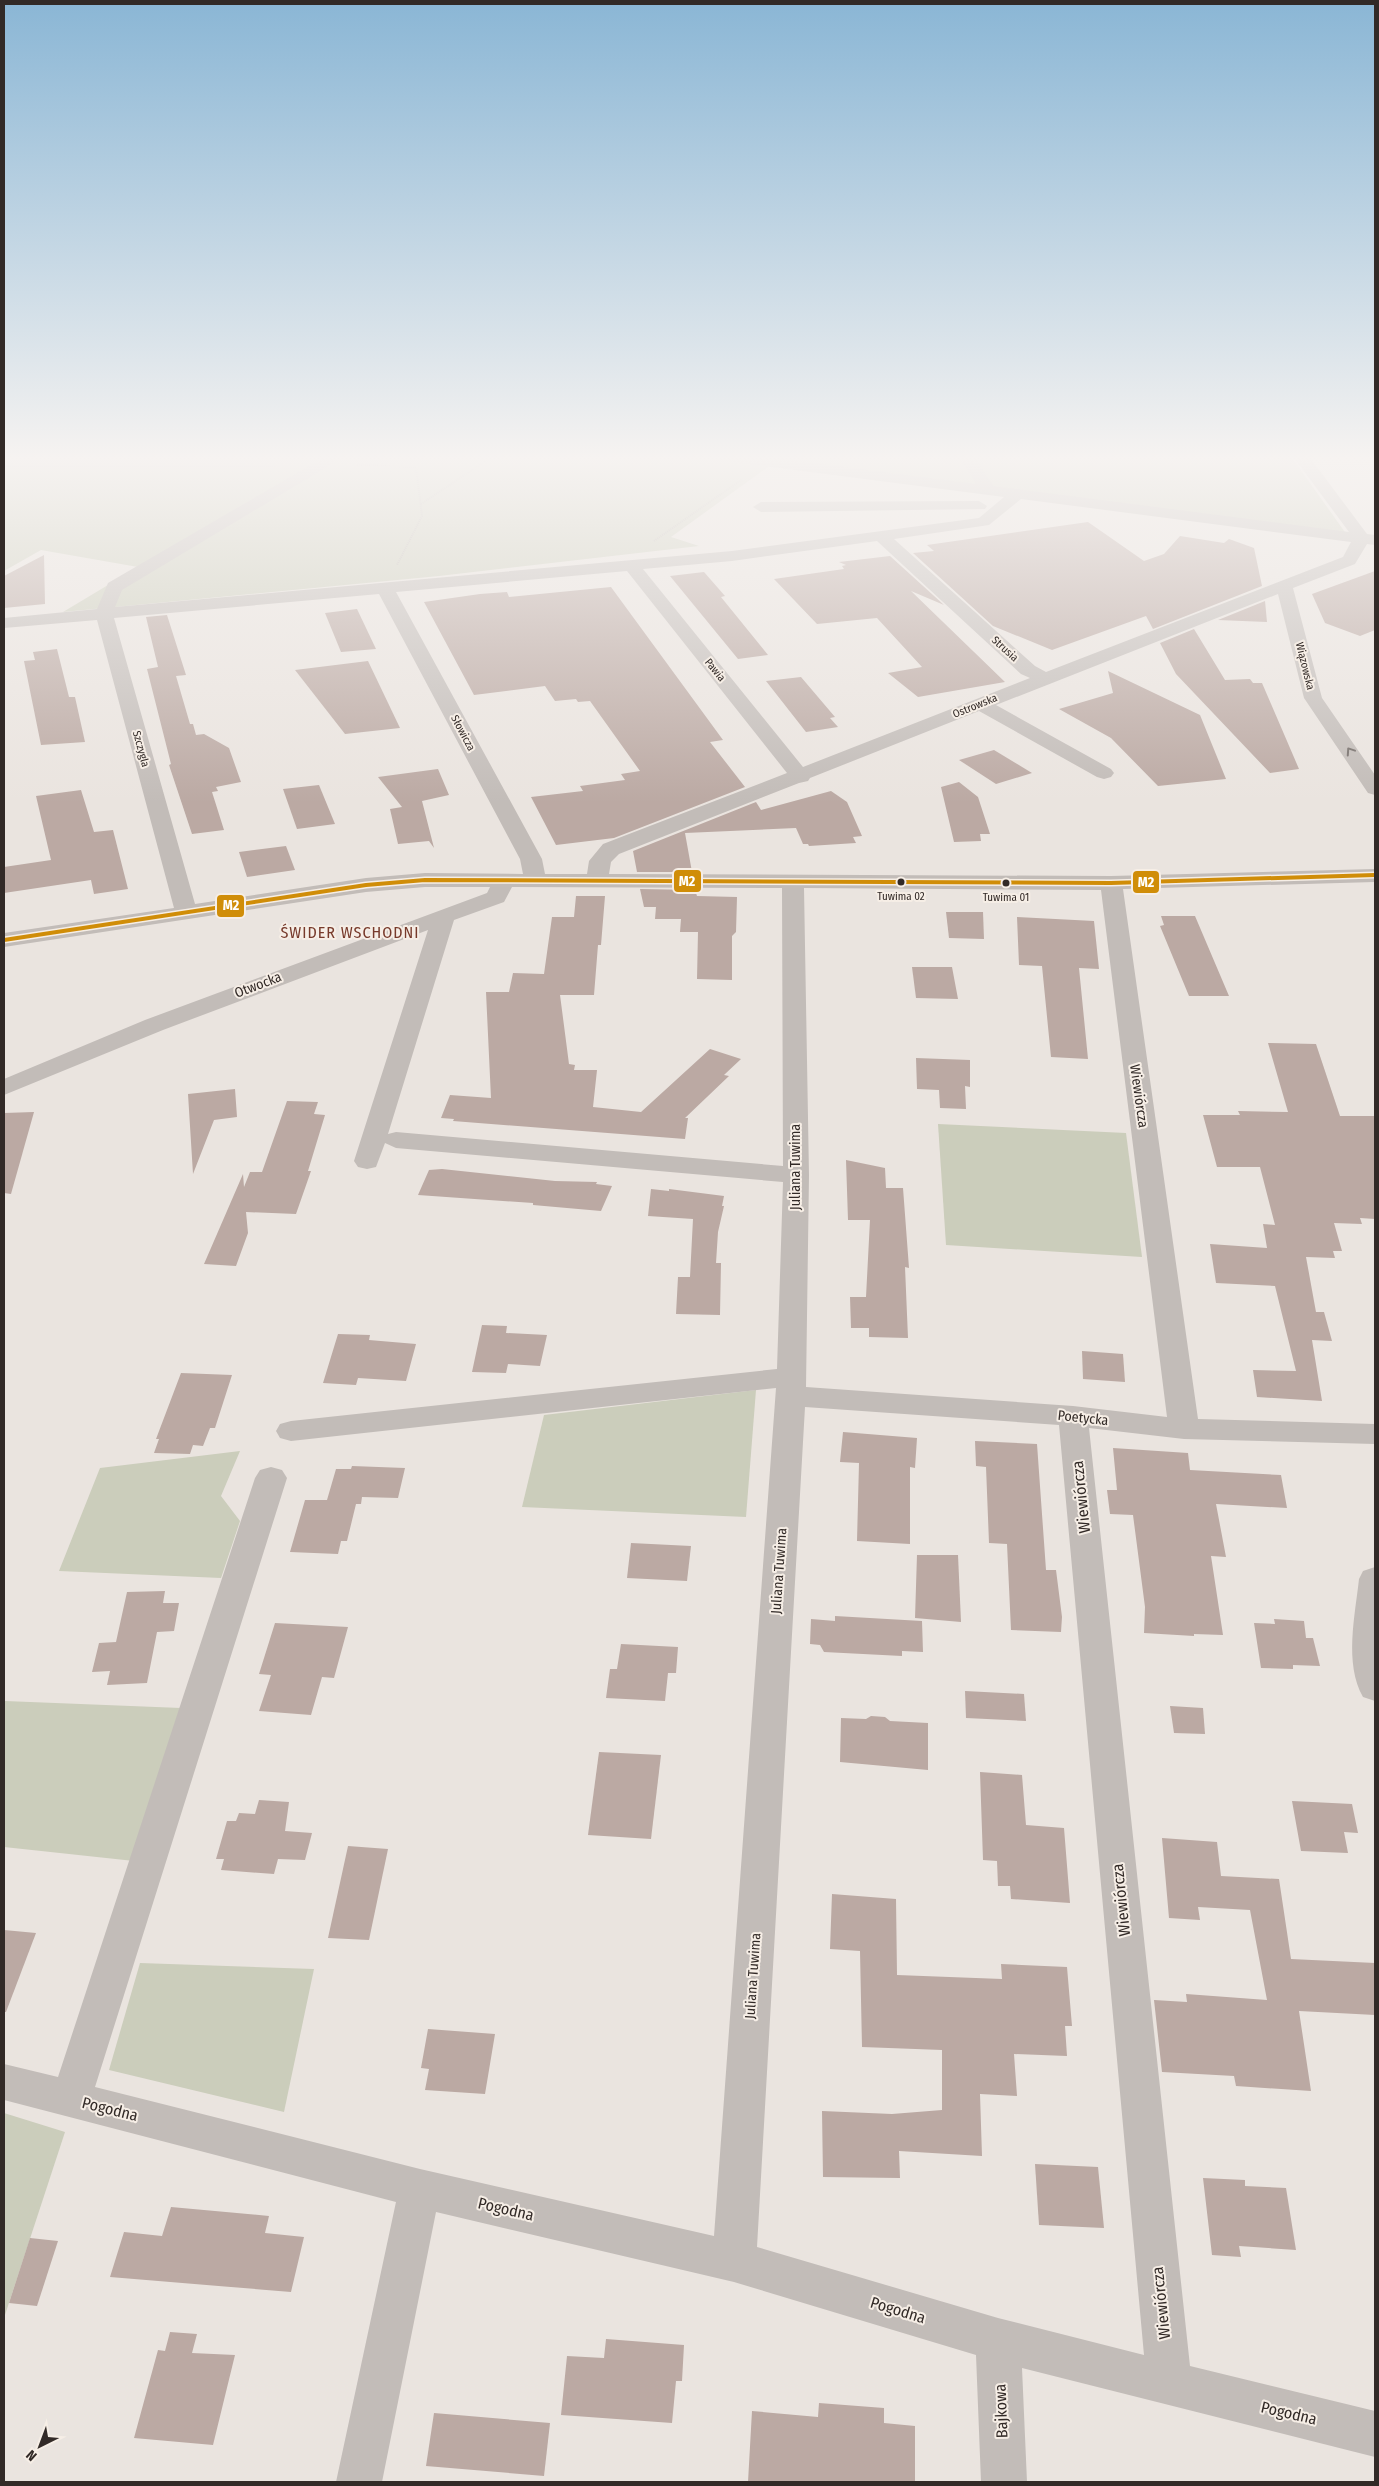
<svg xmlns="http://www.w3.org/2000/svg" width="1379" height="2486" font-family="'Fira Sans Condensed',sans-serif">
	<style>
		.green { fill: #cbcdbb }
		.building { fill: #bba9a3 }
		.lines { fill: none; stroke-linecap: round; stroke-linejoin: round }
		.path { stroke: #bbb5b1; stroke-width: 2; stroke-dasharray: 1 1; stroke-linecap: butt }
		.minor { fill: #c2bcb8; fill-rule: evenodd }
		.bus-1-casing { stroke: #f6eee6; stroke-width: 7 }
		.bus-1 { stroke: #d08d08; stroke-width: 4 }
		.oneway { stroke: #736c68 }
		.bus-dot { fill: #322a27; stroke: #f6eee6; stroke-width: 2 }
		.labels { text-anchor: middle; dominant-baseline: central; stroke-width: 4; stroke-linejoin: round; paint-order: stroke }
		.far-street-label { font-size: 11px; fill: #322a27; stroke: #f6eee6 }
		.far-bus-label { font-size: 11px; fill: #322a27; stroke: #f6eee6 }
		.street-label { font-size: 14px; fill: #322a27; stroke: #f6eee6 }
		.quarter-label { font-size: 16px; letter-spacing: 1px; fill: #773a2b; stroke: #f6eee6 }
		.near-street-label { font-size: 16px; fill: #322a27; stroke: #f6eee6 }
		.line-badge { stroke: #f6eee6; stroke-width: 2 }
		.badge-label { font-size: 14px; text-anchor: middle; font-weight: bold; fill: #fff }
	</style>
	<rect width="100%" height="100%" fill="#eae4df"/>
	<g class="green">
		<polygon points="4,455 1290,455 1347,535 779,459 671,537 699,546 439,576 63,612 138,567 41,550 4,571"/>
		<polygon points="938,1124 1126,1133 1142,1257 946,1245"/>
		<polygon points="756,1390 746,1517 522,1507 544,1415"/>
		<polygon points="240,1451 221,1496 240,1521 221,1578 59,1571 100,1468"/>
		<polygon points="5,1701 181,1708 134,1861 4,1847"/>
		<polygon points="140,1963 314,1969 284,2112 109,2070"/>
		<polygon points="4,2113 65,2132 4,2318"/>
	</g>
	<g class="building">
		<polygon points="1088,522 1144,561 1164,554 1180,536 1224,543 1229,539 1254,548 1262,586 1153,629 1146,616 1052,650 993,626 913,553 934,551 927,545"/>
		<polygon points="44,555 45,604 4,608 4,576"/>
		<polygon points="890,556 944,605 911,591 1005,682 918,697 888,673 922,667 877,618 817,624 774,579 844,569 842,566 846,565 839,562"/>
		<polygon points="1375,571 1375,630 1360,636 1325,623 1312,594"/>
		<polygon points="704,572 725,596 721,597 768,655 738,659 670,576"/>
		<polygon points="611,587 723,740 710,742 745,787 614,838 556,845 531,797 583,791 580,786 625,780 621,774 640,771 590,701 578,702 576,699 555,701 545,686 474,695 424,602 480,594 507,592 509,597"/>
		<polygon points="1265,601 1267,622 1218,620"/>
		<polygon points="357,609 376,649 341,652 325,613"/>
		<polygon points="167,615 186,675 176,676 190,724 193,724 196,735 204,734 229,748 241,782 216,787 218,791 212,792 224,830 192,834 169,765 171,764 147,669 158,667 146,617"/>
		<polygon points="1194,629 1225,680 1250,679 1253,683 1262,683 1299,769 1270,773 1176,674 1160,643"/>
		<polygon points="57,649 69,697 75,697 85,742 41,745 24,661 35,660 33,652"/>
		<polygon points="368,661 400,728 345,734 295,670"/>
		<polygon points="1108,671 1200,715 1226,779 1158,786 1111,738 1059,709 1113,693"/>
		<polygon points="801,677 835,717 830,718 838,727 806,732 766,681"/>
		<polygon points="994,750 1032,773 996,784 959,760"/>
		<polygon points="438,769 449,795 422,801 434,848 429,841 398,844 390,809 402,807 378,777"/>
		<polygon points="959,782 978,797 990,834 980,834 981,841 954,842 941,787"/>
		<polygon points="319,785 335,824 297,829 283,789"/>
		<polygon points="81,790 94,832 113,830 128,889 94,894 91,880 4,893 4,867 51,860 36,796"/>
		<polygon points="831,791 847,802 862,836 853,837 856,843 809,846 808,844 803,844 796,828 685,833 692,872 637,872 633,851 756,802 761,810"/>
		<polygon points="286,846 295,870 247,877 239,852"/>
		<polygon points="640,889 695,890 697,896 737,897 736,932 732,936 732,980 697,979 698,932 680,932 681,919 655,919 656,907 644,907"/>
		<polygon points="576,896 605,896 601,945 598,945 594,995 560,995 569,1064 575,1065 574,1070 597,1070 593,1107 641,1112 710,1049 741,1059 724,1075 729,1076 685,1118 688,1118 685,1139 453,1121 454,1119 441,1118 450,1095 491,1098 486,992 509,992 513,973 544,974 552,917 574,917"/>
		<polygon points="946,912 983,912 984,939 949,938"/>
		<polygon points="1161,916 1195,916 1229,996 1189,996 1160,926 1164,925"/>
		<polygon points="1017,917 1094,921 1099,969 1079,968 1088,1059 1051,1057 1042,966 1019,965"/>
		<polygon points="912,967 952,967 958,999 916,998"/>
		<polygon points="1268,1043 1316,1044 1340,1116 1375,1116 1375,1219 1360,1218 1362,1224 1334,1223 1342,1251 1333,1251 1335,1258 1306,1257 1316,1312 1324,1312 1332,1341 1312,1340 1322,1401 1257,1397 1253,1370 1296,1371 1275,1286 1216,1283 1210,1244 1267,1248 1263,1224 1275,1225 1260,1167 1217,1167 1203,1115 1240,1115 1238,1111 1288,1112"/>
		<polygon points="916,1058 970,1060 970,1087 965,1086 966,1109 940,1108 939,1090 917,1089"/>
		<polygon points="235,1089 237,1117 214,1120 193,1174 188,1094"/>
		<polygon points="287,1101 318,1102 314,1114 325,1115 308,1171 311,1171 296,1214 246,1212 248,1233 236,1266 204,1264 243,1174 244,1187 250,1172 262,1172"/>
		<polygon points="34,1112 11,1194 4,1193 4,1113"/>
		<polygon points="846,1160 885,1168 886,1188 903,1188 909,1268 905,1267 908,1338 869,1337 869,1328 851,1328 850,1297 866,1297 870,1220 848,1220"/>
		<polygon points="442,1169 555,1181 597,1182 596,1184 612,1186 601,1211 533,1205 533,1203 418,1195 429,1170"/>
		<polygon points="651,1189 669,1191 669,1189 724,1196 722,1206 724,1206 718,1232 716,1263 721,1263 720,1315 676,1314 678,1277 690,1277 693,1219 648,1216"/>
		<polygon points="482,1325 507,1326 506,1333 547,1335 540,1366 508,1364 506,1373 472,1372"/>
		<polygon points="338,1334 370,1335 369,1340 416,1344 406,1381 358,1378 356,1385 323,1383"/>
		<polygon points="1082,1351 1123,1354 1125,1382 1083,1379"/>
		<polygon points="181,1373 232,1375 215,1428 210,1428 203,1446 193,1445 190,1454 154,1453 159,1439 156,1439"/>
		<polygon points="843,1432 917,1438 915,1468 910,1467 910,1544 857,1541 859,1463 840,1462"/>
		<polygon points="975,1441 1037,1444 1046,1570 1056,1570 1062,1617 1061,1632 1011,1630 1007,1544 989,1543 986,1467 976,1466"/>
		<polygon points="1113,1448 1188,1453 1190,1470 1281,1475 1287,1508 1216,1504 1226,1557 1211,1556 1223,1635 1194,1634 1194,1636 1144,1633 1145,1607 1133,1515 1110,1514 1107,1490 1117,1490"/>
		<polygon points="352,1466 405,1468 398,1498 362,1497 361,1504 356,1504 347,1541 341,1541 338,1554 290,1552 305,1500 327,1500 336,1469 351,1469"/>
		<polygon points="631,1543 691,1546 687,1581 627,1578"/>
		<polygon points="917,1555 958,1555 961,1622 915,1618"/>
		<polygon points="165,1591 163,1603 179,1603 174,1631 157,1632 147,1683 107,1685 110,1671 92,1672 99,1643 116,1642 127,1592"/>
		<polygon points="835,1616 922,1621 923,1652 902,1651 902,1656 824,1652 820,1645 810,1644 811,1619 835,1621"/>
		<polygon points="1274,1619 1304,1621 1306,1638 1313,1638 1320,1666 1293,1665 1293,1669 1261,1668 1254,1623 1275,1624"/>
		<polygon points="275,1623 348,1627 334,1678 322,1677 311,1715 259,1711 271,1675 259,1674"/>
		<polygon points="621,1644 678,1647 676,1673 668,1673 665,1701 606,1698 610,1669 617,1669"/>
		<polygon points="965,1691 1024,1694 1026,1721 966,1718"/>
		<polygon points="1170,1706 1203,1708 1205,1734 1174,1733"/>
		<polygon points="871,1716 885,1717 890,1721 928,1723 928,1770 840,1762 841,1718 866,1719"/>
		<polygon points="599,1752 661,1755 651,1839 588,1835"/>
		<polygon points="980,1772 1022,1775 1026,1825 1064,1828 1070,1903 1011,1899 1010,1886 998,1886 997,1861 983,1860"/>
		<polygon points="259,1800 289,1802 285,1831 312,1833 305,1860 278,1859 274,1874 221,1870 224,1859 216,1859 227,1821 236,1821 239,1813 255,1814"/>
		<polygon points="1292,1801 1352,1804 1358,1833 1344,1832 1348,1853 1301,1851"/>
		<polygon points="1162,1838 1217,1842 1221,1876 1279,1879 1291,1959 1375,1963 1375,2015 1299,2011 1311,2091 1236,2086 1234,2076 1162,2072 1154,2000 1187,2002 1186,1994 1267,2000 1250,1910 1198,1907 1200,1920 1169,1918"/>
		<polygon points="348,1846 388,1849 369,1940 328,1938"/>
		<polygon points="832,1894 896,1899 897,1975 1002,1979 1001,1964 1067,1967 1072,2026 1065,2026 1067,2056 1014,2054 1017,2096 980,2094 982,2156 899,2151 900,2178 823,2177 822,2111 892,2114 942,2110 942,2050 862,2047 860,1951 830,1949"/>
		<polygon points="4,1930 36,1933 6,2012 4,2012"/>
		<polygon points="428,2029 495,2034 485,2094 425,2090 429,2069 421,2068"/>
		<polygon points="1035,2164 1098,2167 1104,2228 1039,2225"/>
		<polygon points="1203,2178 1245,2180 1245,2186 1286,2188 1296,2250 1239,2246 1241,2257 1212,2255"/>
		<polygon points="171,2207 269,2216 265,2233 304,2237 291,2292 110,2277 124,2232 162,2236"/>
		<polygon points="30,2238 58,2241 37,2306 9,2303"/>
		<polygon points="170,2332 197,2334 192,2353 235,2355 213,2445 134,2438 158,2350 165,2351"/>
		<polygon points="606,2339 684,2345 682,2381 676,2381 672,2423 561,2415 567,2356 604,2358"/>
		<polygon points="819,2403 884,2408 884,2423 915,2426 915,2482 748,2482 752,2411 818,2417"/>
		<polygon points="434,2413 550,2423 544,2476 426,2466"/>
	</g>
	<g class="lines">
		<g class="path">
			<polyline points="357,465 416,467 422,516 397,565"/>
			<polyline points="4,466 276,466"/>
			<polyline points="421,504 495,455"/>
			<polyline points="654,541 741,480"/>
		</g>
		<g class="minor">
			<path d="M328,455H347L122,590L115,607L732,551L979,518L1004,497L718,460L710,455H753L976,484L958,455H974L993,486L1349,532L1292,455H1308L1367,534L1375,535V545L1367,544L1355,564L1293,588L1322,698L1375,775V795L1368,793L1304,698L1278,594L996,705L1111,769L1114,773L1111,777L1104,779L1097,777L979,711L810,778L808,781L799,783L619,854L611,862L609,874L1111,876L1375,869V882L1123,889L1198,1419L1375,1424V1444L1184,1439L1089,1428L1190,2366L1375,2411V2457L1022,2368L1027,2482H981L976,2355L734,2282L436,2212L382,2482H336L396,2202L4,2100V2064L58,2077L255,1478L260,1470L271,1467L282,1470L287,1478L95,2087L420,2169L714,2236L776,1388L291,1441L280,1438L276,1431L280,1424L291,1421L777,1369L783,1182L396,1148L385,1143L376,1167L367,1169L358,1167L354,1161L428,930L163,1030L4,1095V1079L145,1020L487,893L490,887H425L366,892L4,947V933L174,908L97,620L4,628V618L97,609L108,583ZM1021,499L1351,542L1343,557L1046,672L1035,666L894,539L989,525ZM877,541L1021,674L1030,678L803,767L643,569L732,561ZM627,571L787,773L603,844L589,861L587,874H545L542,859L396,592ZM379,594L520,859L523,874L425,873L366,878L195,904L114,618ZM512,887L782,888L783,1166L396,1132L388,1134L454,920L504,902ZM804,888L1101,890L1167,1417L1073,1406L806,1387L809,1175ZM805,1407L1059,1425L1144,2355L998,2318L757,2247Z"/>
			<polygon points="979,501 987,506 985,509 761,512 753,507 761,502"/>
			<path d="M1375,1567V1701L1363,1697C1344,1663 1355,1616 1359,1579L1363,1571Z"/>
		</g>
		<g class="bus-1-casing">
			<polyline id="bus-1" points="4,940 366,885 425,880 1111,883 1375,875"/>
		</g>
		<use href="#bus-1" class="bus-1"/>
	</g>
	<defs><path id="oneway-chevron" d="M-2-3.5L2.5 0L-2 3.5" fill="none" stroke-width="1.6" stroke-linecap="round" stroke-linejoin="round" transform="scale(1.25)"/></defs>
	<use class="oneway" href="#oneway-chevron" transform="translate(1350 751) rotate(-124)"/>
	<linearGradient id="sky" x2="0" y2="1"><stop stop-color="#8ab6d5"/><stop offset="0.57" stop-color="#f6f3f1"/><stop offset="1" stop-color="#f6f3f1" stop-opacity="0"/></linearGradient>
	<rect width="1379" height="803" fill="url(#sky)"/>
	<g class="bus-dot">
		<circle cx="901" cy="882" r="4.5"/>
		<circle cx="1006" cy="883" r="4.5"/>
	</g>
	<g class="labels">
		<g class="far-street-label">
			<text transform="translate(1005 649) rotate(42)">Strusia</text>
			<text transform="translate(1305 666) rotate(76)">Wiązowska</text>
			<text transform="translate(715 670) rotate(51)">Pawia</text>
			<text transform="translate(975 706) rotate(-22)">Ostrowska</text>
			<text transform="translate(463 733) rotate(62)">Słowicza</text>
			<text transform="translate(141 749) rotate(75)">Szczygla</text>
		</g>
		<g class="far-bus-label">
			<text x="901" y="896">Tuwima 02</text>
			<text x="1006" y="897">Tuwima 01</text>
		</g>
		<g class="street-label">
			<text transform="translate(258 985) rotate(-21)">Otwocka</text>
			<text transform="translate(1139 1096) rotate(82)">Wiewiórcza</text>
			<text transform="translate(795 1167) rotate(-90)">Juliana Tuwima</text>
			<text transform="translate(1083 1418) rotate(6)">Poetycka</text>
			<text transform="translate(779 1571) rotate(-86)">Juliana Tuwima</text>
			<text transform="translate(753 1976) rotate(-86)">Juliana Tuwima</text>
		</g>
		<g class="quarter-label">
			<text x="350" y="932">ŚWIDER WSCHODNI</text>
		</g>
		<g class="near-street-label">
			<text transform="translate(1081 1497) rotate(-96)">Wiewiórcza</text>
			<text transform="translate(1121 1900) rotate(-96)">Wiewiórcza</text>
			<text transform="translate(110 2109) rotate(14)">Pogodna</text>
			<text transform="translate(506 2209) rotate(13)">Pogodna</text>
			<text transform="translate(1161 2303) rotate(-96)">Wiewiórcza</text>
			<text transform="translate(898 2310) rotate(17)">Pogodna</text>
			<text transform="translate(1001 2411) rotate(-92)">Bajkowa</text>
			<text transform="translate(1289 2413) rotate(13)">Pogodna</text>
		</g>
	</g>
	<g class="line-badge">
		<rect x="673" y="869" width="29" height="24" rx="5" fill="#d08d08"/>
		<rect x="1132" y="870" width="28" height="24" rx="5" fill="#d08d08"/>
		<rect x="216" y="894" width="29" height="24" rx="5" fill="#d08d08"/>
	</g>
	<g class="badge-label">
		<text x="687" y="886">M2</text>
		<text x="1146" y="887">M2</text>
		<text x="231" y="910">M2</text>
	</g>
	<rect width="1379" height="2486" fill="none" stroke="#322a27" stroke-width="10"/>
	<g transform="translate(40 2446) rotate(222)" stroke="#f6eee6" stroke-width="4" paint-order="stroke">
	<path d="M0-4L9 19L0 12L-9 19Z" fill="#322a27"/>
	<text y="-8" font-size="14" font-weight="bold" text-anchor="middle" fill="#322a27">N</text>
	</g>
</svg>
